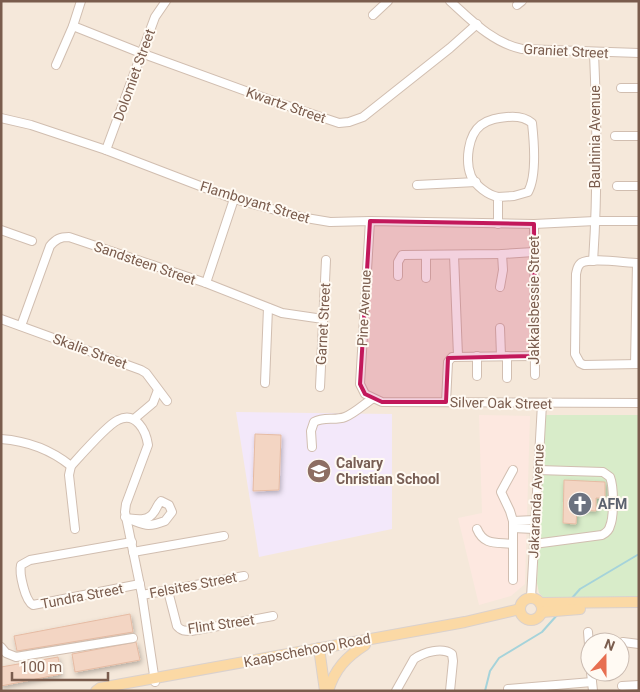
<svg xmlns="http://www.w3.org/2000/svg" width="640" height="692" font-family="Roboto,sans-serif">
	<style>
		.residential { fill: #f5e8da; fill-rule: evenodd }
		.commercial { fill: #fde8e0 }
		.education { fill: #f3e8fa }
		.green { fill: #d8ecc9 }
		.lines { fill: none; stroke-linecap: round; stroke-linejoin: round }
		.stream { stroke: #a5d3da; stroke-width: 2 }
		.building { fill: #f3d5c3; stroke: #e6bba3; filter: url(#shadow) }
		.minor-casing { stroke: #d1beb0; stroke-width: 10 }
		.major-casing { stroke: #dad1cd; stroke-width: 12 }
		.minor { stroke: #fff; stroke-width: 8 }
		.major { stroke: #fbd9a5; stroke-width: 10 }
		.marked { fill: #c2185b; fill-opacity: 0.2; stroke: #c2185b; stroke-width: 4; stroke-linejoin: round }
		.labels { text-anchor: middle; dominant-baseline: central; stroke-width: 4; stroke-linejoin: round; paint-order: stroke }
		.street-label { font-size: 14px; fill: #7a5c4d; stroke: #fffaf3 }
		.education-label { font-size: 14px; font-weight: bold; fill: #785e54; stroke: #fffaf3; text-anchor: start }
		.worship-label { font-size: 14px; font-weight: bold; fill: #5b616d; stroke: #fffaf3; text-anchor: start }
	</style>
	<defs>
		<filter id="shadow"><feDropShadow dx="1.5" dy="2.5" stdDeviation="2.5" flood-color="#0004"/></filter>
	</defs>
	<rect width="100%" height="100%" fill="#fdf6ec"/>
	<path class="residential" d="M1,1H639V691H1ZM590,642H620V672H590Z"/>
	<polygon class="commercial" points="479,415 530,416 525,584 511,596 479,605 458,518 482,513"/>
	<polygon class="education" points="236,412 392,414 392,529 259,557"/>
	<polygon class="green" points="544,415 639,415 639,598 547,601 539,593 537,583"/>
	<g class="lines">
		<g class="stream">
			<polyline points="572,598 580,589 639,554"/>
			<polyline points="485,691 490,671 499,658 542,632 558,614"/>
		</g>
	</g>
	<g class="building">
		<polygon points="255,434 281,435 279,490 253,491"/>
		<polygon points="564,480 605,482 605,498 596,498 596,511 577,510 576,524 563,523"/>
		<polygon points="130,614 133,632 17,651 14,636"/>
		<polygon points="136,642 140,660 75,672 72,654"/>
		<polygon points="58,657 61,674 1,686 1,667"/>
	</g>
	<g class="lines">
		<g class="minor-casing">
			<g id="minor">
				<path d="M450,1C472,21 493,43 522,49L639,53"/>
				<polyline points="517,5 522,1"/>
				<polyline points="373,15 388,1"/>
				<polyline points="73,26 141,53 276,102 339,123 349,122 363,117 450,48 477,24"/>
				<polyline points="56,65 73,26 81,1"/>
				<polyline points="621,88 639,88"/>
				<polyline points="1,118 31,125 106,150 234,199 306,218 330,222 370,221 534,224 595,221 639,221"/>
				<polyline points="615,136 639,136"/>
				<polyline points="106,150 155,17 166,1"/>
				<polyline points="417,185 476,182"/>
				<polyline points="617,186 639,186"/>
				<polyline points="370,221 360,384 365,394 382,402 639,403"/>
				<path d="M498,224V197L514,196L528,192C537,176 534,141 532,123C525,117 516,116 507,117C498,118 489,119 481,125C468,135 465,161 471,176C476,186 488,195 498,197"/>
				<polyline points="534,224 535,375"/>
				<polyline points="1,230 32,241"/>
				<polyline points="426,255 426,278"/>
				<polyline points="454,255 458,356"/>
				<path d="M593,261C598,191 597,122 594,53"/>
				<path d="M639,263C626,263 591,257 581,263C577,266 577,270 576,274L575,354L580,363L584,365L639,364"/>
				<polyline points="398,276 398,262 402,255 502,254 534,252"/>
				<polyline points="206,283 234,199"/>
				<polyline points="500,287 503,270 502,254"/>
				<polyline points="1,319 141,370 146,373 167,401"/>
				<path d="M21,326L50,246C56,239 60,237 69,237L206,283L282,313L323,319"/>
				<polyline points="500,328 501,356"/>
				<polyline points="635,364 637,263"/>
				<polyline points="477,376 477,356"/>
				<polyline points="507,378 507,356"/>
				<polyline points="265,383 268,308"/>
				<polyline points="320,387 326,260"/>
				<polyline points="446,402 448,362 452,357 535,356"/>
				<polyline points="134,419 153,403 158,390"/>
				<path d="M1,439C28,441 50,449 71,466"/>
				<path d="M312,447L311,431L314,422C324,416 335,421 345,417C355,413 364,404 372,399"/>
				<path d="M125,517C143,525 147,528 165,521L172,512L169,505L161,501C157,505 157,508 154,512C148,522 136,519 126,518"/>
				<polyline points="513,521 535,520"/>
				<polyline points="513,528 534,529"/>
				<path d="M75,529L69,475L71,466C81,455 107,425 118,420C136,411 146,431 148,445L126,504L125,512L142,595L155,682"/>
				<path d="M477,529C484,546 497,542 513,544V521L510,511L501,492L513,470"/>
				<path d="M132,542L30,560L21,565C19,573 25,601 33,605L140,584"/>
				<path d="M534,544L602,535C606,533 609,531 610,526C614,517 614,487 610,477L603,472L538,470"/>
				<polyline points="133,552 224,536"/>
				<polyline points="513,580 513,544"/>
				<path d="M168,591L177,626C181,631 185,631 191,631L273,616"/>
				<polyline points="142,595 244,576"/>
				<polyline points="531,598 542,404"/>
				<polyline points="588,632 590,657"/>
				<polyline points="623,642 639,644"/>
				<polyline points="1,647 6,653 16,657 133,638"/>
				<polyline points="591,672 593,691"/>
				<polyline points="622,686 639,685"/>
				<polyline points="508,689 592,682"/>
				<path d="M396,691L414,659C424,652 442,647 452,654L453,661L450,691"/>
			</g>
		</g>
		<g class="major-casing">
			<g id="major">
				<circle cx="531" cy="609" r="11"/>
				<polyline points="540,603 639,602"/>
				<polyline points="542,612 580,609"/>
				<polyline points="319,648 325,691"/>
				<polyline points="96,691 100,688 465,622 520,609"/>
				<path d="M328,691C335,669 346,657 365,645"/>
			</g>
		</g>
		<use href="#minor" class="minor"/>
		<use href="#major" class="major"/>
	</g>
	<path class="marked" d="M370,221L534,224L535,356L448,358L446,402H382L365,394L360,384Z"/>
	<defs>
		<g id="school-disc" transform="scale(1.25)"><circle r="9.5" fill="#8d6e63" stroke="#fffaf3"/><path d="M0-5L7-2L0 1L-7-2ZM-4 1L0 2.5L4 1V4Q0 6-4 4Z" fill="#fff"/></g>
		<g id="church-disc" transform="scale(1.25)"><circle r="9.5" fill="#6b7280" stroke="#fffaf3"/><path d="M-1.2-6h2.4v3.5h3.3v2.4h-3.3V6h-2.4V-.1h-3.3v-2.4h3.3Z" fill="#fff"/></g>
	</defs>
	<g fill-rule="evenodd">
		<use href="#school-disc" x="319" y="471"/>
		<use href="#church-disc" x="580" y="504"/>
	</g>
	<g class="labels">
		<g class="street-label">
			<text transform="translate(566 51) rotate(3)">Graniet Street</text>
			<text transform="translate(134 75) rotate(-70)">Dolomiet Street</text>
			<text transform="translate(286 105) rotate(19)">Kwartz Street</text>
			<text transform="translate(595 137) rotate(-90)">Bauhinia Avenue</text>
			<text transform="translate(255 202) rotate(17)">Flamboyant Street</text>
			<text transform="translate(145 263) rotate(19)">Sandsteen Street</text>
			<text transform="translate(534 300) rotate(-90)">Jakkalsbessie Street</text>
			<text transform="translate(364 308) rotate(-87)">Pine Avenue</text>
			<text transform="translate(323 324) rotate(-87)">Garnet Street</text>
			<text transform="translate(90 351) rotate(20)">Skalie Street</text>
			<text transform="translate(501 403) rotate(1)">Silver Oak Street</text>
			<text transform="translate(536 501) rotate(-87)">Jakaranda Avenue</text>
			<text transform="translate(193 585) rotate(-11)">Felsites Street</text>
			<text transform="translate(82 596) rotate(-11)">Tundra Street</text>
			<text transform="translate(221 624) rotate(-8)">Flint Street</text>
			<text transform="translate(307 650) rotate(-11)">Kaapschehoop Road</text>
		</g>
		<g class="education-label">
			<text x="336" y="463">Calvary<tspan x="336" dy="16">Christian School</tspan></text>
		</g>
		<g class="worship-label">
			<text x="598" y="504">AFM</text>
		</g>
	</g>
	<rect width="640" height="692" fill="none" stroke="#7a5c4d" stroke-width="5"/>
	<g transform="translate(605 657) rotate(21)"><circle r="24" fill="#fffaf3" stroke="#cabbb1"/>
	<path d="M0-4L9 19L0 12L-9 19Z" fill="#e76f51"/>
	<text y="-8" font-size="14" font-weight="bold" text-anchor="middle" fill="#7a5c4d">N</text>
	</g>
	<path d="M12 672v8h96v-8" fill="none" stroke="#7a5c4d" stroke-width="2.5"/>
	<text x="20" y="672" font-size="15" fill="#7a5c4d" stroke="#fffaf3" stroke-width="4" paint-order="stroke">100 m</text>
</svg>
